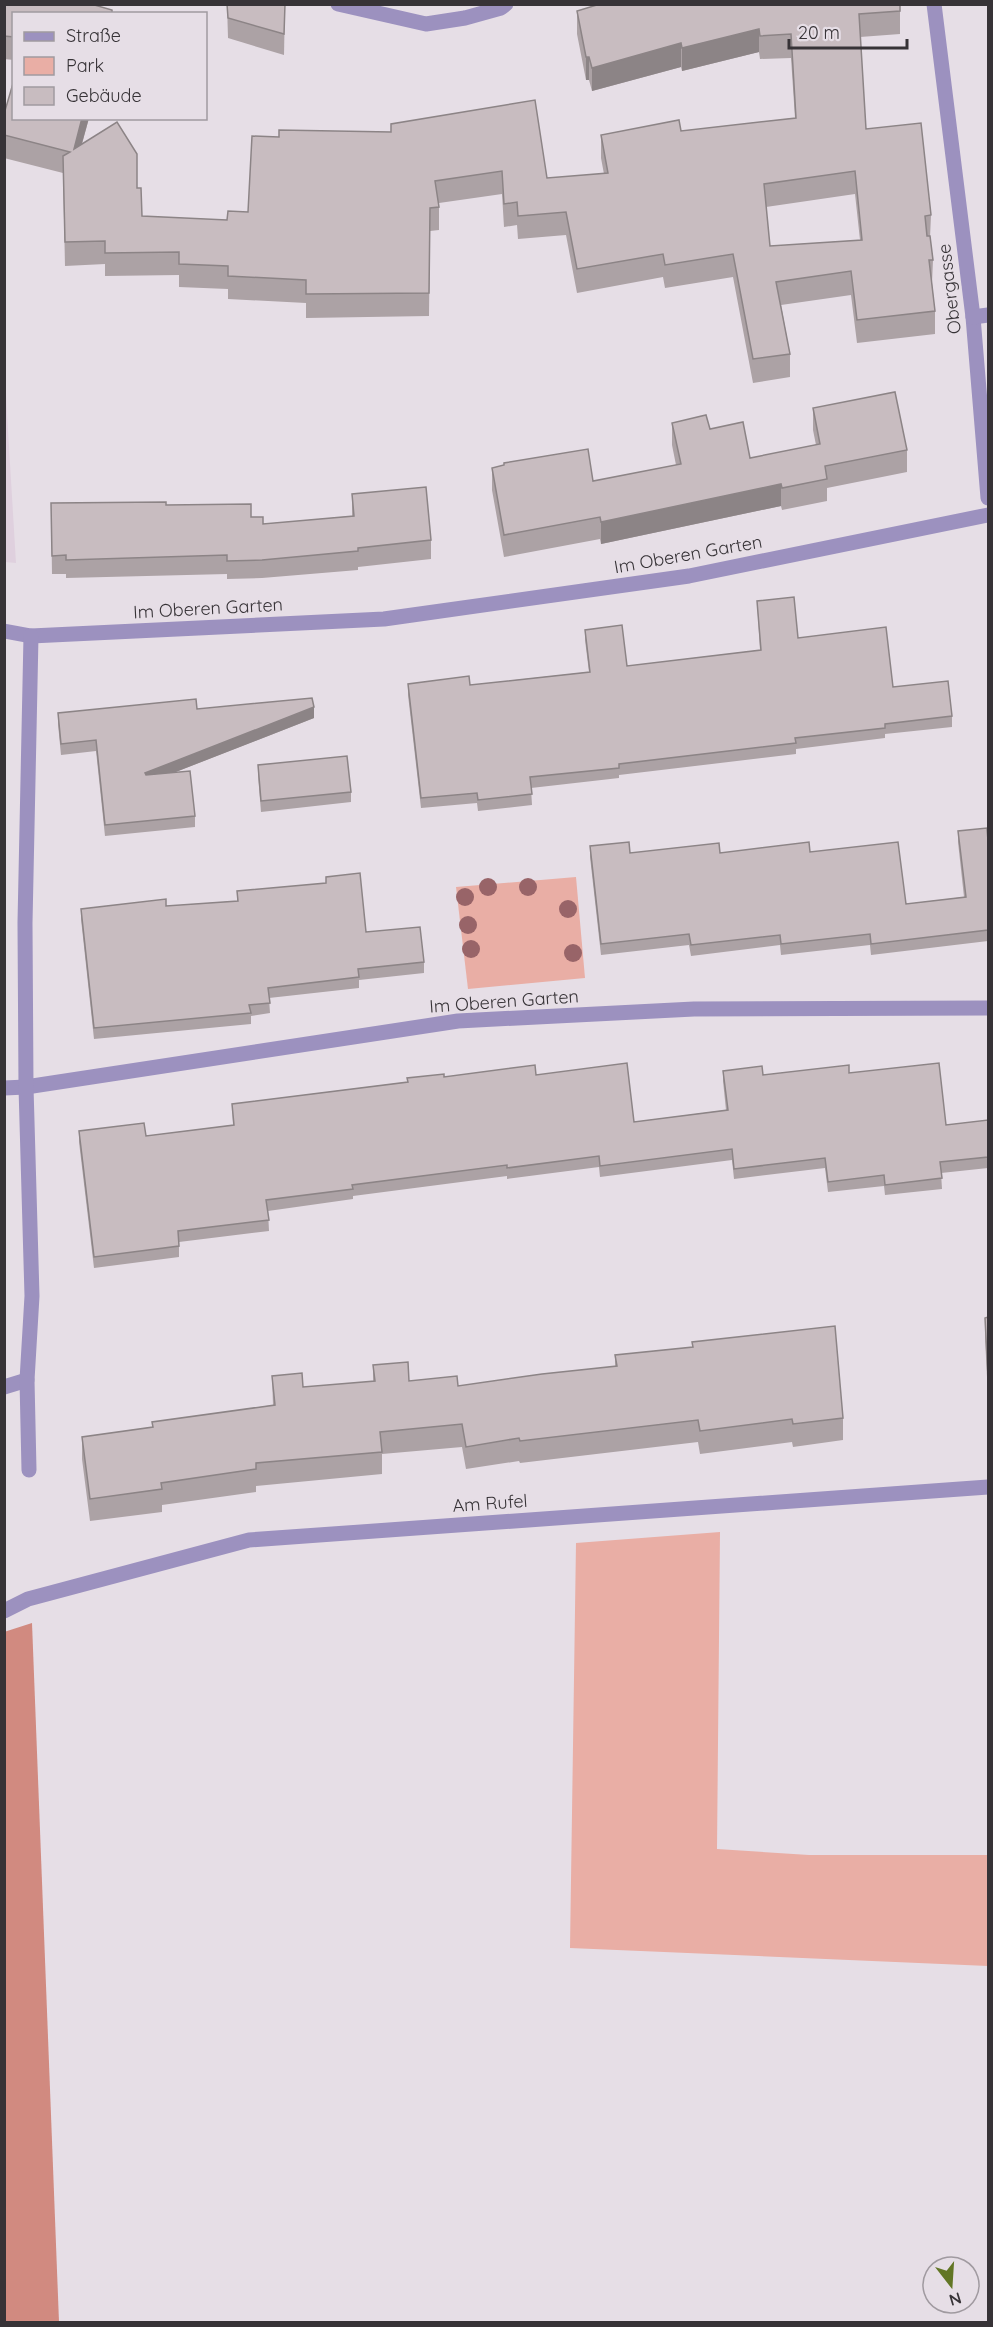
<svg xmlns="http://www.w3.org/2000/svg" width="993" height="2327" font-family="Quicksand,sans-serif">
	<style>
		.built { fill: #dfd0de }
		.green { fill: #e9aea5 }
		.forest { fill: #d18a80 }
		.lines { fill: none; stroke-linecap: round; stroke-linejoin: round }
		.minor { stroke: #9c91bf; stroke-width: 15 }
		.tree { fill: #986468 }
		.wall { fill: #aca2a5; fill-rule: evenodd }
		.shaded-wall { fill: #8c8486 }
		.building { fill: #c8bcc0; stroke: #8c8486; stroke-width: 1.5; fill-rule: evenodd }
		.labels { text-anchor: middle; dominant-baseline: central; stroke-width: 4.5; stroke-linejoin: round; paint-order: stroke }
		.street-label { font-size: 18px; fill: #373337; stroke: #e6dee6 }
	</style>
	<rect width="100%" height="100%" fill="#e6dee6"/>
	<polygon class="built" points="5,372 7,414 16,563 5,562"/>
	<g class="green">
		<polygon points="576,877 585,978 468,989 456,887"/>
		<polygon points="720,1532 717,1849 809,1855 988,1855 988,1966 570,1948 576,1543"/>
	</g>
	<polygon class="forest" points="32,1623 59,2322 5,2322 4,1632"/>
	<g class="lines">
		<g class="minor">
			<polyline points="338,4 426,24 465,18 501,8 506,4"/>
			<polyline points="934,4 973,317 988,498"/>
			<polyline points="973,317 988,315"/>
			<polyline points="4,631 31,636 384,619 689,576 988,515"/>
			<polyline points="4,1088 26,1087 458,1021 694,1009 988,1008"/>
			<polyline points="4,1387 27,1380"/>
			<polyline points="29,1470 27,1380 32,1296 26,1087 25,923 31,636"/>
			<polyline points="4,1611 28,1599 249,1540 988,1487"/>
		</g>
	</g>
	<g class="tree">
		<circle cx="488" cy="887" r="9"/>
		<circle cx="528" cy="887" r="9"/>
		<circle cx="465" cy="897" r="9"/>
		<circle cx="568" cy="909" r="9"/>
		<circle cx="468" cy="925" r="9"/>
		<circle cx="471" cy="949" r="9"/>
		<circle cx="573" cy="953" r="9"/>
	</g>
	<g class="wall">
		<polygon points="4,4 112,14 14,14 14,60 4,59"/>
		<polygon points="227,4 285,4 284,55 228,38"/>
		<path d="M577,11H900V34L860,37L866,129L931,215L930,238L933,260L932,283L935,311V334L857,343L851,295L781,305L790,354V377L753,383L733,277L665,288L663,277L577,293L566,235L518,239L517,225L504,227L502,194L439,203V230L430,231L429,316L306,318V303L228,299V289L179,287V275L105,276V264L65,266L63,173L4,158V114L14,118H89L82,144L137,188L142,216L227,220L248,212L279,137L547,178L604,174L601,158V135L681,131L795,118L791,58L760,59L759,52L682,71L681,67L592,91L589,80H586L577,34ZM855,194L860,240L770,246L766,207Z"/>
		<polygon points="813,408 907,450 907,472 827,488 827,501 782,510 781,506 601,544 600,539 504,557 492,490 492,468 593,481 676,465 672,445 672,423 710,429 750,458 816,445 813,430"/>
		<polygon points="352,494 431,540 431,559 358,567 358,570 262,578 227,579 227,574 66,578 66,574 52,574 51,503 166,505 251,517 263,524 352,516"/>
		<polygon points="757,601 798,638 952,716 952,727 885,734 885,738 796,749 796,754 619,775 619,778 531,788 532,805 478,811 477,803 421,808 408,695 408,684 470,685 589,672 585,640 585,630 627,666 760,650"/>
		<polygon points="197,709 314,718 173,773 195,816 195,827 105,836 96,751 61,755 58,724 58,713"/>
		<polygon points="258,765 351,792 351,802 261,812 258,775"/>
		<polygon points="958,831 988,841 988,941 871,955 870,945 781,955 780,945 691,956 689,945 601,955 590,857 590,846 630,853 810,852 906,904 964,897 958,842"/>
		<polygon points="326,877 366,932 424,962 424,973 359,980 359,988 269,998 270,1013 251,1016 251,1024 94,1039 81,919 81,909 166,906 237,901 237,891 326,884"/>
		<polygon points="723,1071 763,1075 849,1073 946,1125 988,1120 988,1168 941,1173 942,1189 885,1195 884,1186 828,1192 825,1168 734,1179 732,1160 600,1177 599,1167 507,1179 507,1176 353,1196 353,1199 268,1211 269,1231 179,1242 179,1257 94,1268 79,1142 79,1131 146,1136 233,1125 232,1104 407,1082 407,1078 536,1075 634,1122 726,1110 723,1081"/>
		<polygon points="988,1317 988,1397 985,1338 985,1318"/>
		<polygon points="692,1342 843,1418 843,1440 793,1447 792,1442 700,1454 698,1442 520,1463 519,1461 466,1469 462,1447 382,1454 382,1474 256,1486 256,1492 162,1505 162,1512 90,1521 82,1459 82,1437 152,1427 152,1422 273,1405 272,1376 303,1387 373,1382 373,1365 409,1381 458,1386 615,1366 615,1355 692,1347"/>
	</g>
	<g class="shaded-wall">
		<polygon points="759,29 759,52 682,71 682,48"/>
		<polygon points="681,43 681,67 592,91 592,68"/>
		<rect x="586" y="57" width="3" height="23"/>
		<polygon points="82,118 89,118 74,172 74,149"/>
		<polygon points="781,484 781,506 601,544 601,522"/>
		<polygon points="314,707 314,718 145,784 145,773"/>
	</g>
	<g class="building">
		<polygon points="4,4 91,4 112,10 112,14 14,14 14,37 4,36"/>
		<polygon points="227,4 285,4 284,34 228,18"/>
		<path d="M600,4H900V11L859,14L866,129L921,123L931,215L925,216L927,236H930L933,260H929L935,311L857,320L851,271L776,282L790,354L753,359L733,254L665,265L663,254L577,269L566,212L518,216L517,202L504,204L502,171L435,181L439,207L430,208L429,293L306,294V280L228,276V266L179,264V252L105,253V241L65,242L63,156L70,152L4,135V114L14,80V118H82L74,149L117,122L137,154V188H141L142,216L227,220L228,211L248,212L252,136L279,137V130L391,132V124L535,100L547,178L608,173L601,135L679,120L681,131L796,118L791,34L760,36L759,29L682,48L681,43L592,68L589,57H586L577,11ZM855,171L862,240L770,246L764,184Z"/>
		<polygon points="895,392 907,450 825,466 827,479 782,488 781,484 601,522 600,517 504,535 492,468 504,465 504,463 588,449 593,481 681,464 672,423 706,415 710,429 743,422 750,458 820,444 813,408"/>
		<polygon points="426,487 431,540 358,548 358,551 262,560 227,561 227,555 66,560 66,555 52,556 51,503 166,502 166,505 251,504 251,517 263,517 263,524 354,516 352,494"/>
		<polygon points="794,597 798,638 886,627 893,687 948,681 952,716 885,724 885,728 795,738 796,743 619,764 619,768 530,777 532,794 478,800 477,793 421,798 408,684 469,676 470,685 590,672 585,630 622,625 627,666 761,650 757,601"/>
		<polygon points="312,698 314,707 145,773 146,775 190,771 195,816 105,825 96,740 61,744 58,713 196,699 197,709"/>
		<polygon points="347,756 351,792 261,801 258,765"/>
		<polygon points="987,828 988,841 988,930 871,944 870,934 781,944 780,935 691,945 689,934 601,944 590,846 629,842 630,853 719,843 720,853 809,842 810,852 898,842 906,904 966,897 958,831"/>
		<polygon points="360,873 366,932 420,927 424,962 358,969 359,977 268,988 270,1003 249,1005 251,1013 94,1028 81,909 166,899 166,906 238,901 237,891 326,883 326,877"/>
		<polygon points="627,1063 634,1122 728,1110 723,1071 762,1066 763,1075 849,1065 849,1073 939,1063 946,1125 988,1120 988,1157 940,1162 942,1178 885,1185 884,1175 828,1182 825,1158 734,1169 732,1149 600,1166 599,1156 507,1168 507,1165 352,1185 353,1189 266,1200 269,1220 178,1231 179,1246 94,1257 79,1131 144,1123 146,1136 234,1125 232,1104 408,1082 407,1078 444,1074 444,1077 535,1065 536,1075"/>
		<polygon points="988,1317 988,1376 985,1318"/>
		<polygon points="835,1326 843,1418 793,1424 792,1419 700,1431 698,1420 520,1441 519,1438 466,1447 462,1424 380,1432 382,1452 256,1463 256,1469 161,1483 162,1489 90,1499 82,1437 153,1427 152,1422 275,1405 272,1376 302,1373 303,1387 375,1381 373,1365 408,1362 409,1381 457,1376 458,1386 542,1374 617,1366 615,1355 693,1347 692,1342"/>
	</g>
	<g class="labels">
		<g class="street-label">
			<text transform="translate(949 289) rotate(-97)">Obergasse</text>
			<text transform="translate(688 554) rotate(-10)">Im Oberen Garten</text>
			<text transform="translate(208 608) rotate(-3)">Im Oberen Garten</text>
			<text transform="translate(504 1001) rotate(-4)">Im Oberen Garten</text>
			<text transform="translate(490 1503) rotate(-4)">Am Rufel</text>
		</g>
	</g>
	<rect width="993" height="2327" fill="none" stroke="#373337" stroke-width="12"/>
	<rect x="12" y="12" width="195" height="108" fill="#e6dee6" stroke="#a09aa0" stroke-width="1.5"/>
	<rect x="24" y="32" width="30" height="9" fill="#9c91bf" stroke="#a09aa0" stroke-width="1.5"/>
	<text x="66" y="42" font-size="18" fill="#373337">Straße</text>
	<rect x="24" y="57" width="30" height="18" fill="#e9aea5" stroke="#a09aa0" stroke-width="1.5"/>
	<text x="66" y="72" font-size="18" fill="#373337">Park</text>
	<rect x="24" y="87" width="30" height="18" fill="#c8bcc0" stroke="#a09aa0" stroke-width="1.5"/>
	<text x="66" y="102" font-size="18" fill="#373337">Gebäude</text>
	<g transform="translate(951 2285) rotate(163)"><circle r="28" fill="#e6dee6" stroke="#a09aa0" stroke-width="1.5"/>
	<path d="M0-4.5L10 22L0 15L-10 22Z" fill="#627625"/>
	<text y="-9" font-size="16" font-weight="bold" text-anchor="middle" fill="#373337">N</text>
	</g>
	<path d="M789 39v9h118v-9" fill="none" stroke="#373337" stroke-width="3"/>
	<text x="798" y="39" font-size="18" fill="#373337" stroke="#e6dee6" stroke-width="4.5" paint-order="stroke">20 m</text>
</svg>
